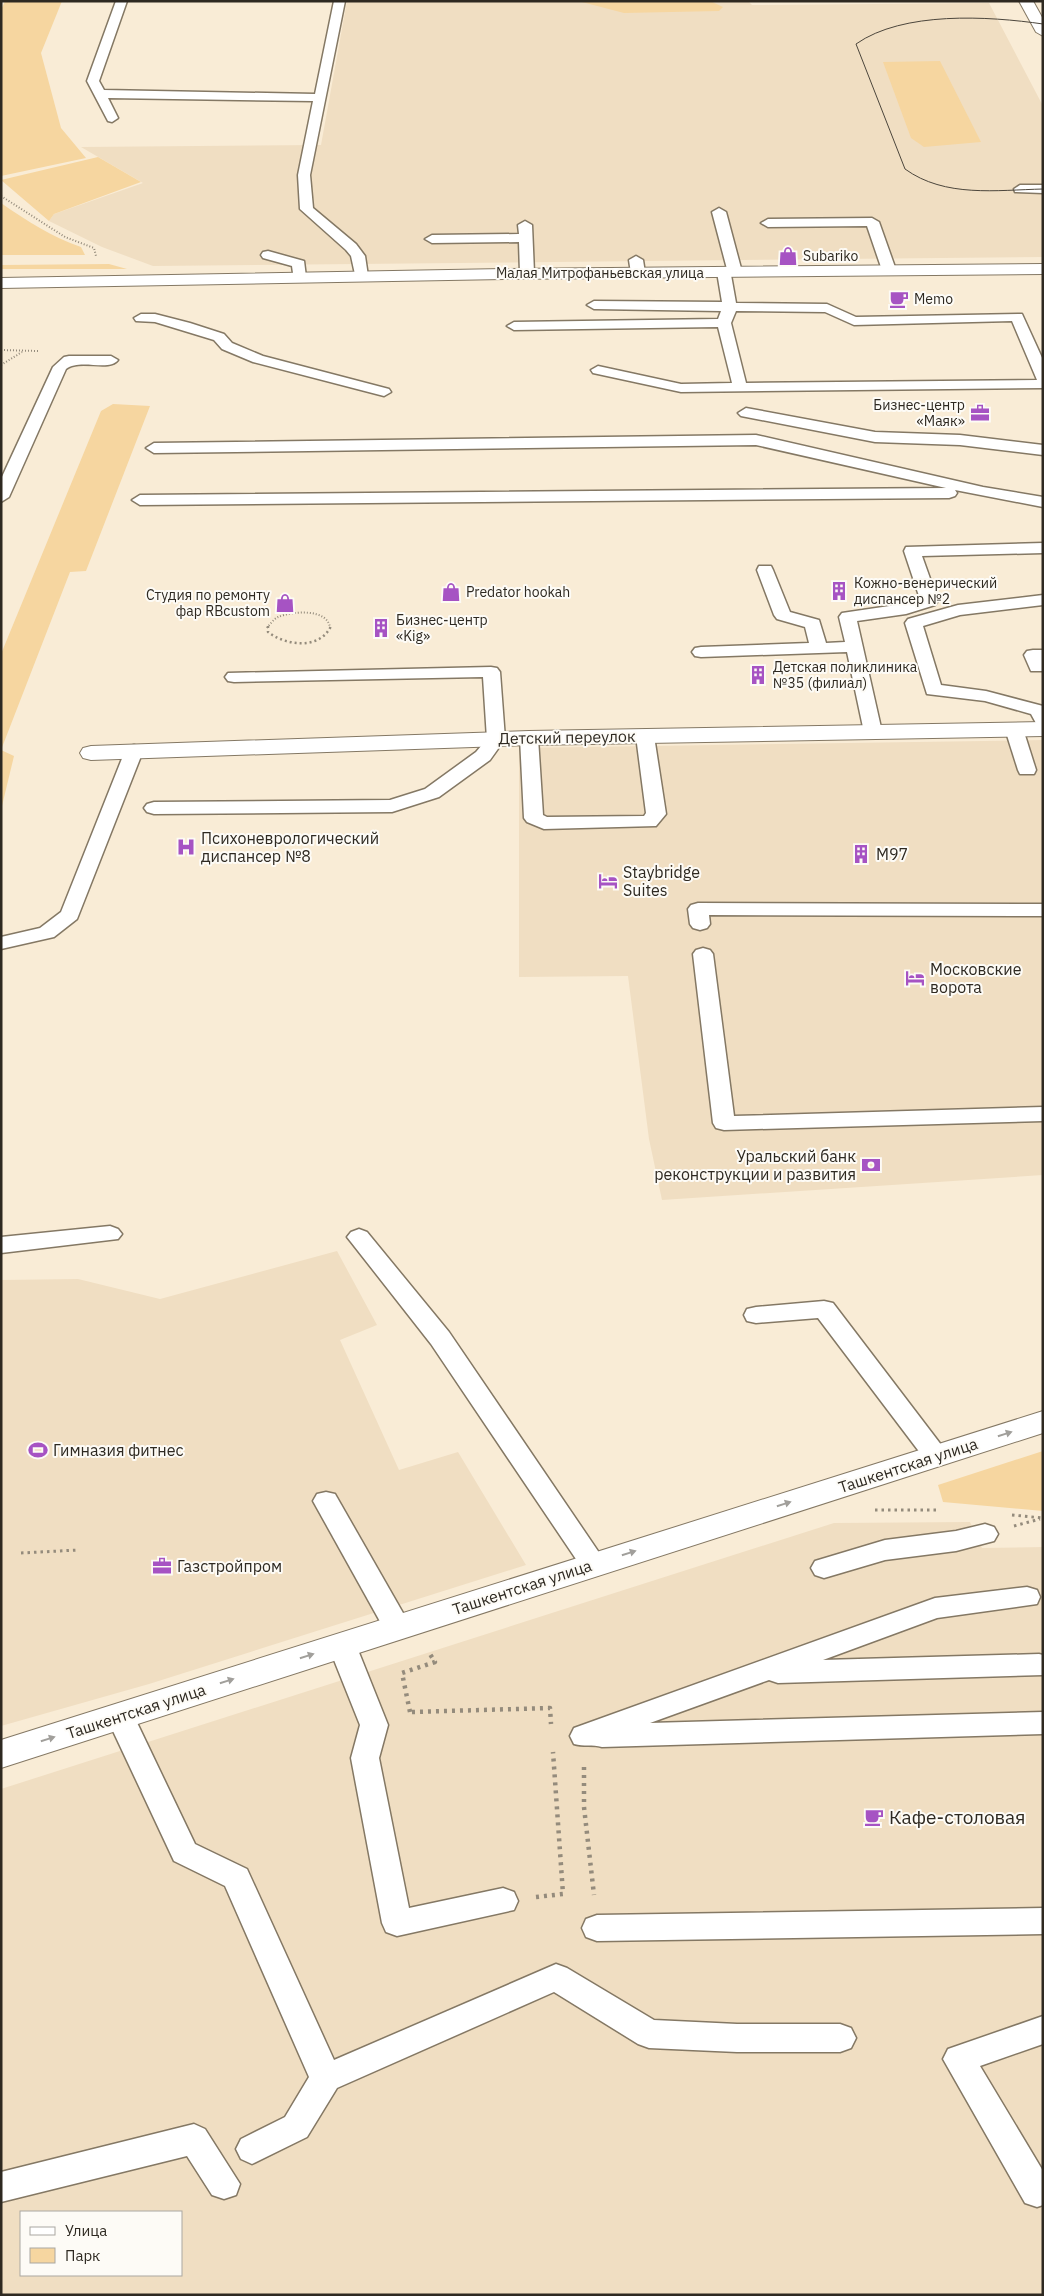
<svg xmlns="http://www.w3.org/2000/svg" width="1044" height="2296" font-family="'IBM Plex Sans',sans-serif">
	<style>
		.built { fill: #f0dec2; fill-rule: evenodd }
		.green { fill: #f6d6a0 }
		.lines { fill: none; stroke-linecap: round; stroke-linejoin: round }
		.lane-casing { stroke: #847864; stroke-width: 3 }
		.street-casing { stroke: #847864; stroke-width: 2 }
		.secondary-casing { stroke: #847864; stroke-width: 2 }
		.primary-casing { stroke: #847864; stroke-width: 2 }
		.path-far3 { stroke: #948b7c; stroke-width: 2; stroke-dasharray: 1 2; stroke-linecap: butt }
		.path-far2 { stroke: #948b7c; stroke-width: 2.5; stroke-dasharray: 2 3; stroke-linecap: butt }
		.path-far1 { stroke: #948b7c; stroke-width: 3; stroke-dasharray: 2.5 4; stroke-linecap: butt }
		.path { stroke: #948b7c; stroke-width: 4.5; stroke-dasharray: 3 5; stroke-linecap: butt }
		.lane { fill: #fff; fill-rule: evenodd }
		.street { fill: #fff; fill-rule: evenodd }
		.secondary { fill: #fff; fill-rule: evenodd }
		.primary { fill: #fff; fill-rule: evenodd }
		.tram { stroke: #4c463c; stroke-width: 1 }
		.oneway { fill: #a19f9b }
		.labels { text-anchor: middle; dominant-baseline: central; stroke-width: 4; stroke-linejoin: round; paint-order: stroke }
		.far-poi-label { font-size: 14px; fill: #2e2921; stroke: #fdfbf6; text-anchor: start }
		.far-street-label { font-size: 14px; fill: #2e2921; stroke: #fdfbf6 }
		.street-label { font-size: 16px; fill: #2e2921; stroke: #fdfbf6 }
		.poi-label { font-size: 16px; fill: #2e2921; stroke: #fdfbf6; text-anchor: start }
		.near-poi-label { font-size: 19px; fill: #2e2921; stroke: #fdfbf6; text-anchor: start }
	</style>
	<rect width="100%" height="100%" fill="#f9ecd6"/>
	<g class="built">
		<polygon points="347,1 748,1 752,5 989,3 1043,106 1043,257 153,266 102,247 49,221 54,214 143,183 81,147 321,145"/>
		<polygon points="1043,740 1043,1175 662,1200 649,1139 628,976 519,977 519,748"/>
		<polygon points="337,1251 377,1325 340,1340 399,1470 458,1452 526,1565 149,1684 1,1726 1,1280 78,1279 160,1299"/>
		<path d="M970,1522L982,1548L1043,1547V2295H1V1789L834,1523ZM21,2212H181V2275H21Z"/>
	</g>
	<g class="green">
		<polygon points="5,1 62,1 41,53 61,128 86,158 1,176 1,10"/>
		<polygon points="578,1 710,1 723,7 719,11 624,13"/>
		<polygon points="940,61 981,142 924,147 911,138 883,62"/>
		<polygon points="98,157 141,182 54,214 49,221 1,180"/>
		<path d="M1,203C27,221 52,237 81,247L85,255H1Z"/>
		<polygon points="109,264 127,269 1,269 1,265"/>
		<polygon points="113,404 150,406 86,571 70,572 1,750 1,654 101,411"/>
		<polygon points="1,750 14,756 1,810"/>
		<polygon points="1043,1451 1043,1511 943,1502 938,1485"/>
	</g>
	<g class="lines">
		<g class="lane-casing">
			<g id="lane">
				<polygon points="116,1 127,1 99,81 104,90 315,94 334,1 345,1 310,175 313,208 356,244 365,256 368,276 366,279 356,279 351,256 346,250 300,209 298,175 313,101 108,98 118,118 112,122 108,121 87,81"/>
				<polygon points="1020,185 1043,185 1043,193 1015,192 1014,189"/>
				<path d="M719,208L726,212L742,272L740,275H731L736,303L827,304L856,317L1022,314L1043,360V388L681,392L593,373L591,370L598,366L681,384L732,383L718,327L514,330L507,326L514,322L718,319L721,311L594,309L587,305L594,301L722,302L717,272L719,269H727L712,212ZM736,311L825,312L854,325L1012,321L1037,380L746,383L731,323Z"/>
				<polygon points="872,218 879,222 896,270 894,273 889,274 882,270 867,226 768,227 761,223 768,219"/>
				<polygon points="525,221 532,225 534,273 527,277 520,273 519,242 432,243 425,239 432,235 519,234 518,225"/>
				<polygon points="268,251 304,261 306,277 304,280 294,280 292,266 263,258 261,255 263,252"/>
				<polygon points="636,256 643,260 645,273 638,277 631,273 629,260"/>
				<polygon points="141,314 155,314 190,323 224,334 232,343 263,356 389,389 391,392 384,396 253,362 222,349 214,340 155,322 136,321 134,318"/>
				<path d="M69,356H111L118,360C109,372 80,358 66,369L9,497L1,502V479L53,367L64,357Z"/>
				<polygon points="746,408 875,432 960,435 1043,445 1043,455 960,445 875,442 741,416 738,413"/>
				<polygon points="756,435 983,487 1043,497 1043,507 955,490 957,493 955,496 949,498 140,505 132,500 140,495 946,488 756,445 154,453 146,448 154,443"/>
				<polygon points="1043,543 1043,553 922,556 938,601 935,605 906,614 857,621 882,732 879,736 867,736 864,732 847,652 701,657 695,656 692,652 695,648 701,647 809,643 805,627 777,619 774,615 757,570 759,566 771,566 773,570 790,612 819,620 826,643 845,642 839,617 842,613 903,604 920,599 904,551 906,547"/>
				<polygon points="1043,595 1043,605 960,615 923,626 941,685 986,691 1043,706 1043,726 1037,725 1031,714 985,701 927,694 905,623 908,619 958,605"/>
				<polygon points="1033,650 1043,650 1043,671 1031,671 1024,655 1027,651"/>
				<polygon points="491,667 497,668 500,672 505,739 490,760 439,797 392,812 154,814 147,812 144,808 147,804 154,802 390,800 425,789 476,752 487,739 483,677 234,682 228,681 225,677 228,673"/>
				<polygon points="1014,724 1020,725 1023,729 1036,770 1034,774 1020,774 1018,770 1005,729 1008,725"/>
				<polygon points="645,730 651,732 654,736 666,814 656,826 544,829 527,822 524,818 520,738 522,734 536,734 538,738 543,815 547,817 644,816 646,813 636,736 639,732"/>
				<polygon points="134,745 141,747 143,751 77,919 54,937 1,949 1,937 40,928 61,912 125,751 127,747"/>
				<polygon points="698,903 1043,904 1043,916 709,915 710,924 707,928 700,930 693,928 690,924 688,909 691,905"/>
				<polygon points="703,948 710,950 713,954 734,1116 1043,1107 1043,1121 724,1130 716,1128 713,1123 693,954 696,950"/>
				<polygon points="110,1226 118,1229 122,1234 118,1239 1,1253 1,1237"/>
				<polygon points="359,1229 367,1232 449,1332 602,1557 606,1564 602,1571 593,1574 584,1571 431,1344 351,1242 347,1237 351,1232"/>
				<polygon points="824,1301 833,1303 945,1450 949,1456 945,1462 936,1465 927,1462 818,1318 756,1323 747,1321 744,1315 747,1309 756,1307"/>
				<polygon points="326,1492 335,1494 411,1627 407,1634 397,1637 387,1634 313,1501 317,1494"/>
				<polygon points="985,1524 994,1527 998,1534 994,1541 956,1551 885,1560 824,1578 815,1575 811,1568 815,1561 885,1540 956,1531"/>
				<path d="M1027,1587L1037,1590L1040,1597L1037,1604L937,1618L823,1660L1039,1654L1043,1655V1675L778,1683L769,1680L650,1723L1043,1712V1734L602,1747C592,1744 584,1747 574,1744L570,1736L574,1728L935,1598Z"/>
				<polygon points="342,1634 352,1638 356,1645 388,1725 379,1758 409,1908 503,1888 514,1892 518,1901 514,1910 397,1936 386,1932 382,1923 351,1758 360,1725 328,1645 332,1638"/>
				<polygon points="120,1705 130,1708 195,1844 247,1869 334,2060 556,1964 567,1968 654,2020 737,2024 840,2024 851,2028 856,2038 851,2048 840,2052 737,2052 649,2048 638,2044 554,1992 337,2088 307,2137 252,2164 241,2159 236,2149 241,2139 285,2117 309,2077 225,1886 174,1861 106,1716 110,1708"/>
				<polygon points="1043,1908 1043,1934 597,1941 586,1937 582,1928 586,1919 597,1915"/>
				<polygon points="1043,2016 1043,2044 980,2066 1043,2171 1043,2205 1037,2207 1025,2203 943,2059 948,2049"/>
				<polygon points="194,2124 205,2129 240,2184 236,2195 224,2199 212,2195 187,2156 1,2202 1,2172"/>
			</g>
		</g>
		<g class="street-casing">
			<polygon id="street" points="1043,722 1043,736 529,745 91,760 83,758 80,753 83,748 91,746 529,731"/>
		</g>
		<g class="secondary-casing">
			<g id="secondary">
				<polygon points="1043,264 1043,274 504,279 1,288 1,278 504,269"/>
				<polygon points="1043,1411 1043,1433 1,1768 1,1740"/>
			</g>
		</g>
		<g class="primary-casing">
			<polygon id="primary" points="1019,1 1033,1 1043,19 1043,36 1036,32"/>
		</g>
		<g class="path-far3">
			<polyline points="1,196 65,237 94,248 96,256"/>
			<polyline points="1,350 38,351"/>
			<polyline points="1,365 22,352"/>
			<path d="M267,628C270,624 274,619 278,617C292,611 328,608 330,628"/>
		</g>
		<path class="path-far2" d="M268,626V632C286,646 320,650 331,626"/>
		<g class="path-far1">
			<polyline points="875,1510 939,1510"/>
			<polyline points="1012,1515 1043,1518"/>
			<polyline points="1014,1526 1040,1519"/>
			<polyline points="21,1553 78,1550"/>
		</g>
		<g class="path">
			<polyline points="410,1712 402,1673 435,1662 428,1651"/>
			<polyline points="412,1712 550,1708 551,1724"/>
			<polyline points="584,1767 584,1807 594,1895"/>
			<polyline points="536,1897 563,1894 553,1752"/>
		</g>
		<use href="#lane" class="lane"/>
		<use href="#street" class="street"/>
		<use href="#secondary" class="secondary"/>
		<use href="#primary" class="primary"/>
		<path class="tram" d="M1043,24C988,16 903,11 856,44L905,169C945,198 997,190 1043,189"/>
	</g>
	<defs><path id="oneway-solid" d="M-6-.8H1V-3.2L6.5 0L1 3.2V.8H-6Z" transform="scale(1.25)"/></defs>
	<g class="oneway">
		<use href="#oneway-solid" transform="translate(1005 1434) rotate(-18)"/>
		<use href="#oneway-solid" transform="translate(784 1504) rotate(-18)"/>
		<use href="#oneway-solid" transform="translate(629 1553) rotate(-18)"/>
		<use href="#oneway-solid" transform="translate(307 1656) rotate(-18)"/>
		<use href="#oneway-solid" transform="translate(227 1681) rotate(-18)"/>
		<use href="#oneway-solid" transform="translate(48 1739) rotate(-17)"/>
	</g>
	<defs>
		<g id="shop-bare" transform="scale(1.5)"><path d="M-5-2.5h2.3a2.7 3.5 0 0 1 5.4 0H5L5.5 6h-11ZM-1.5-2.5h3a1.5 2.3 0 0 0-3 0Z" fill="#a653c3" stroke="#fdfbf6" stroke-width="2.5" paint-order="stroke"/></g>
		<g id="cafe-bare" transform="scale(1.5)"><path d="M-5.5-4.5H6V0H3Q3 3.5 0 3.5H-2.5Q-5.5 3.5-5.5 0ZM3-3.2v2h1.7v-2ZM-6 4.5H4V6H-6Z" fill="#a653c3" stroke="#fdfbf6" stroke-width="2.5" paint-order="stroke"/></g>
		<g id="office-bare" transform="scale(1.5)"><path d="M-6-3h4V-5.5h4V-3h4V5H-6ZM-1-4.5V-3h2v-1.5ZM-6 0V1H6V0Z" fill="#a653c3" stroke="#fdfbf6" stroke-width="2.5" paint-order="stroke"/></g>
		<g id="building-bare" transform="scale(1.5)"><path d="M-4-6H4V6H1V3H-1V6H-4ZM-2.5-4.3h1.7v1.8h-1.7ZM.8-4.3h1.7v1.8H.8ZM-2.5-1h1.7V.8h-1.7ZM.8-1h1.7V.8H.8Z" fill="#a653c3" stroke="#fdfbf6" stroke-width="2.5" paint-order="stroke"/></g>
		<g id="hospital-bare" transform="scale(1.5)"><path d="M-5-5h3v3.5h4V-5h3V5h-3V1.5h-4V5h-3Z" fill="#a653c3" stroke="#fdfbf6" stroke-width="2.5" paint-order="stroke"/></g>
		<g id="hotel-bare" transform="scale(1.5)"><path d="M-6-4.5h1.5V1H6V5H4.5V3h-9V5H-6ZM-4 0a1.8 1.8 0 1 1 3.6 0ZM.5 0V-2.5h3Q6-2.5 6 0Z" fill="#a653c3" stroke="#fdfbf6" stroke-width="2.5" paint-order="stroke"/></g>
		<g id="bank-bare" transform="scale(1.5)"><path d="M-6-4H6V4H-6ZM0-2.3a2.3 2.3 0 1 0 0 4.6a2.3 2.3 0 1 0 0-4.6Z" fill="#a653c3" stroke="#fdfbf6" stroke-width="2.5" paint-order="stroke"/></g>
		<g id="stadium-bare" transform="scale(1.5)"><path d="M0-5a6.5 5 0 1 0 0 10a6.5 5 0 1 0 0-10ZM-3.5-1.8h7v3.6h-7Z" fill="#a653c3" stroke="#fdfbf6" stroke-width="2.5" paint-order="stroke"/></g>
	</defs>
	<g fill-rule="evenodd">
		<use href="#shop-bare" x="788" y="256"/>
		<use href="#cafe-bare" x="899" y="299"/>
		<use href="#office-bare" x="980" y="413"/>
		<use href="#building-bare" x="839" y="591"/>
		<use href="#shop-bare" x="451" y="592"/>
		<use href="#shop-bare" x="285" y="603"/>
		<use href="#building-bare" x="381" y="628"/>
		<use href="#building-bare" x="758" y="675"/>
		<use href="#hospital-bare" x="186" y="847"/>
		<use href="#building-bare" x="861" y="854"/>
		<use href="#hotel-bare" x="608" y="881"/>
		<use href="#hotel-bare" x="915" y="978"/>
		<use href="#bank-bare" x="871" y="1165"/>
		<use href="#stadium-bare" x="38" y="1450"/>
		<use href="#office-bare" x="162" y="1566"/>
		<use href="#cafe-bare" x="874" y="1817"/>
	</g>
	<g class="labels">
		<g class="far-poi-label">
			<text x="803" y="256">Subariko</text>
			<text x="914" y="299">Memo</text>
			<text x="965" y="405" text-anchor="end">Бизнес-центр<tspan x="965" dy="16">«Маяк»</tspan></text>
			<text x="854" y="583">Кожно-венерический<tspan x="854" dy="16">диспансер №2</tspan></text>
			<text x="466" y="592">Predator hookah</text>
			<text x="270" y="595" text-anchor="end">Студия по ремонту<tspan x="270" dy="16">фар RBcustom</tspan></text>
			<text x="396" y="620">Бизнес-центр<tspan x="396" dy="16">«Kig»</tspan></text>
			<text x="773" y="667">Детская поликлиника<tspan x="773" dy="16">№35 (филиал)</tspan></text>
		</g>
		<g class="far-street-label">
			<text x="600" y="273">Малая Митрофаньевская улица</text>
		</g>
		<g class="street-label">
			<text transform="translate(567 737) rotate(-1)">Детский переулок</text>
			<text transform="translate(908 1465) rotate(-18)">Ташкентская улица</text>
			<text transform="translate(522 1587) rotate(-18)">Ташкентская улица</text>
			<text transform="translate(136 1711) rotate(-18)">Ташкентская улица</text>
		</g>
		<g class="poi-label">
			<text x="201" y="838">Психоневрологический<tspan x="201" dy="18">диспансер №8</tspan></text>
			<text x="876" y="854">M97</text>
			<text x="623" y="872">Staybridge<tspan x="623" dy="18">Suites</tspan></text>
			<text x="930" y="969">Московские<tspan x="930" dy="18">ворота</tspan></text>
			<text x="856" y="1156" text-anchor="end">Уральский банк<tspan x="856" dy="18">реконструкции и развития</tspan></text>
			<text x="53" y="1450">Гимназия фитнес</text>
			<text x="177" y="1566">Газстройпром</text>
		</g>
		<g class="near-poi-label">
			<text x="889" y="1817">Кафе-столовая</text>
		</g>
	</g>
	<rect width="1044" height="2296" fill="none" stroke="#2e2921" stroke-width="5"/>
	<rect x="20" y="2211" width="162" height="65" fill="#fdfbf6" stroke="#aaa7a1"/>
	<rect x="30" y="2227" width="25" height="8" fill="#ffffff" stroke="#aaa7a1"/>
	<text x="65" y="2236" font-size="15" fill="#2e2921">Улица</text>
	<rect x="30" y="2248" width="25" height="15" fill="#f6d6a0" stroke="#aaa7a1"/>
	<text x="65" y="2261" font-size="15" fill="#2e2921">Парк</text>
</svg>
